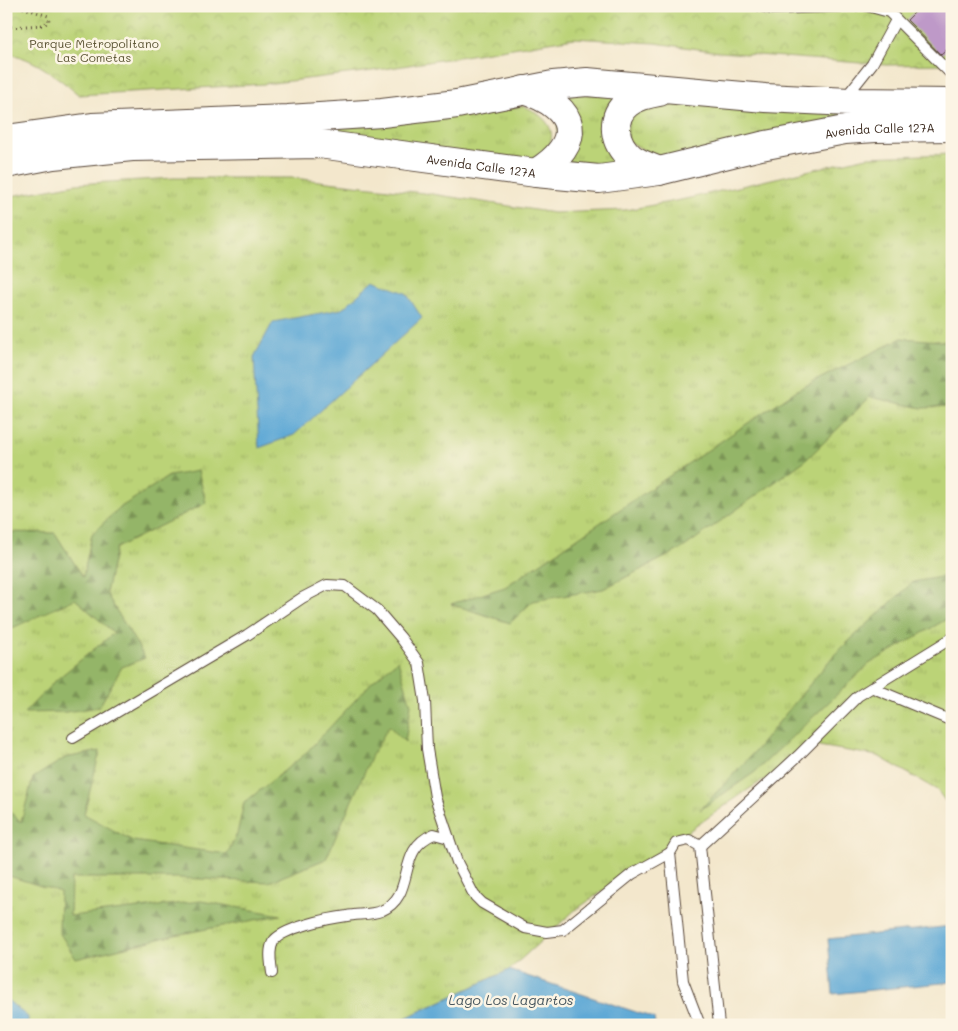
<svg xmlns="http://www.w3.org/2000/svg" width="958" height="1031" font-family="Mali,sans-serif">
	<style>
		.grass { fill: url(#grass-tufts); stroke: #7b7e4a }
		.forest { fill: url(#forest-firs); stroke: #687043 }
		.park { fill: url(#park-crowns); stroke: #7b7e4a }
		.water { fill: #5ea9d6; stroke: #4c6a7a }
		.building { fill: #be99c8 }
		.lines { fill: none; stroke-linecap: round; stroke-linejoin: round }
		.lane-casing { stroke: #574638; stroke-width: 12 }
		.primary-casing { stroke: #574638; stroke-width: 30 }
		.path { stroke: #574638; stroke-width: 3; stroke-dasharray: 1 4; stroke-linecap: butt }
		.lane { stroke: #fff; stroke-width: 10 }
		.primary { stroke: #fff; stroke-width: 28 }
		.labels { text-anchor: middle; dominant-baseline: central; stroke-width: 5; stroke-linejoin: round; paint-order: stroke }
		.park-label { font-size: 12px; fill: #5b5434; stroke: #fcf5e5 }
		.street-label { font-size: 12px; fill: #3b2a1e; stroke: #fcf5e5 }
		.water-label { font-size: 14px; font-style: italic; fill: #47565e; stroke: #fcf5e5 }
	</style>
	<defs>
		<pattern id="grass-tufts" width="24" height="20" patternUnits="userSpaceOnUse" patternTransform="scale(1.25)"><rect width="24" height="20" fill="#bbd377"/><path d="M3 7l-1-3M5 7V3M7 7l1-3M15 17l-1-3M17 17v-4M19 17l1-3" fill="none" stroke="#a2b566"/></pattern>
		<pattern id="forest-firs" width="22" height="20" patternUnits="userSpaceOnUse" patternTransform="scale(1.25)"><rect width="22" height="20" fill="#94b568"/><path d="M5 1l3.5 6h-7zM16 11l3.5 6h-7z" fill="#7a9355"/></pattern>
		<pattern id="park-crowns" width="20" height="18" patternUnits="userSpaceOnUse" patternTransform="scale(1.25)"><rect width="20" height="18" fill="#bbd377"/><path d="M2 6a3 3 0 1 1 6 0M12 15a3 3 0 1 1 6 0" fill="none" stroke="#a2b566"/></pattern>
	</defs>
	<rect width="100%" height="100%" fill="#fcf5e5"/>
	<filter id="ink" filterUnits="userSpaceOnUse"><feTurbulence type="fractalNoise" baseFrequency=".02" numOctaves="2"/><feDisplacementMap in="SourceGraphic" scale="10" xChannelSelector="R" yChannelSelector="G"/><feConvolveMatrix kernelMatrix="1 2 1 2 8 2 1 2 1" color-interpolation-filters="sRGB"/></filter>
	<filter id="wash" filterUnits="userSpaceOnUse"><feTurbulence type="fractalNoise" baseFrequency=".0096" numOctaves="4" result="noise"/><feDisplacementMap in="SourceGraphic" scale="20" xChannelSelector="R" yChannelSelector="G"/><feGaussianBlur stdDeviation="1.12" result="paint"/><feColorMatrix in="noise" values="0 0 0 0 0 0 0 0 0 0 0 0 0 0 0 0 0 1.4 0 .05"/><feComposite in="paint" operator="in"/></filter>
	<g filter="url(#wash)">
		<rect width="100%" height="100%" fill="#f3e7cc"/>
		<g class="grass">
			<polygon points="557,94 625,94 629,168 559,168"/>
			<polygon points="647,102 952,115 661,160 628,141 628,118"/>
			<path d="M523,106C555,118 565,147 527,160L112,136L330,129Z"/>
			<polygon points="952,154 952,810 937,790 878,756 819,746 749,789 574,911 509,970 390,1025 6,1025 6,197 76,184 174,178 293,178 432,194 554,213 626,210 681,200 867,157"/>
		</g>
		<g class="forest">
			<polygon points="902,338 952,342 952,407 922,408 870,397 807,459 683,548 603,589 533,601 510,623 451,604 505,587 797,390"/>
			<polygon points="198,471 206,503 116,548 106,593 145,658 122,667 99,707 66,712 24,713 56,680 114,633 75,599 8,630 6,651 6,532 55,533 83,577 92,534 118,509 169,476"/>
			<polygon points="952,575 952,616 869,664 755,772 700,810 756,750 834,655 913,582"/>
			<polygon points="398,660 411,705 405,742 389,726 372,755 326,859 269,882 178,878 71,878 70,916 201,901 281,915 175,935 76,959 59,932 60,892 6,875 6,808 21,822 33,778 65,758 100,751 84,814 133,841 227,854 237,834 244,803 304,755 372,682"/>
		</g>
		<path class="park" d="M6,6H952V64L886,65L720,52L655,43L574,38L372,71L265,84L79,95C57,77 35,58 6,53Z"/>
		<g class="water">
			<polygon points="374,281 406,293 422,318 294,435 259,448 254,357 273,322 342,309"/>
			<polygon points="952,926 952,982 833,994 828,939"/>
			<polygon points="509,970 654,1018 655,1025 390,1025"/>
			<polygon points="6,999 28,1017 28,1025 6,1025"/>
		</g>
		<g id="blocks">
			<polygon class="building" points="921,6 952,6 952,45 941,55 907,20"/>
		</g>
	</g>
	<g filter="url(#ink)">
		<use href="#blocks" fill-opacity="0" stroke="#574638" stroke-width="1"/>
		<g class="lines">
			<g class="lane-casing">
				<g id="lane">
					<polyline points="760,6 772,9 855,6"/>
					<polyline points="867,6 889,12 952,75"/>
					<polyline points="845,98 872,64 896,20"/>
					<polyline points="873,688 952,721"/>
					<polyline points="73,738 247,635 302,598 327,585 345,586 377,610 401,638 419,663 425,701 427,749 435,797 457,862 474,895 482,903 525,928 547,932 563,930 632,874 670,853"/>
					<polyline points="700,846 798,756 858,696 952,638"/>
					<path d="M272,973C271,963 268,951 273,942C281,928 331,918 347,916C358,914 371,915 381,911C418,895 394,850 434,834L449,838"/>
					<polyline points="700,1025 683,981 670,853 676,843 689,840 700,846 719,1025"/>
				</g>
			</g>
			<g class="primary-casing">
				<g id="primary">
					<path d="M524,90C578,107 585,143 536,173"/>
					<path d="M659,92C635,96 614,105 616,131C617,141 623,151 631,158C639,164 650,167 659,171"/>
					<polyline points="6,139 92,127 288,119 382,113 457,104 553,85 587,82 765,98 850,102 952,103"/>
					<path id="s1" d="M6,164L53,155L132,147L319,144L536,173L599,179L659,171L761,146L845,130L876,128L952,127"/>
				</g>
			</g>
			<polyline class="path" points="6,27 44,25 49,21 48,16 18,6"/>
			<use href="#lane" class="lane"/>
			<use href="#primary" class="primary"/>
		</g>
	</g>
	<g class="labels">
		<g class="park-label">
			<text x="94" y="43">Parque Metropolitano<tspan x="94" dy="14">Las Cometas</tspan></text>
		</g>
		<g class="street-label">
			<text stroke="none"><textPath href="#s1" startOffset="882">Avenida Calle 127A</textPath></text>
			<text stroke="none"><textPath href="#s1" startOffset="478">Avenida Calle 127A</textPath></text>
		</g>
		<g class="water-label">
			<text x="511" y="999">Lago Los Lagartos</text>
		</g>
	</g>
	<rect width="958" height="1031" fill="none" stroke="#fcf5e5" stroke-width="25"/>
</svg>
